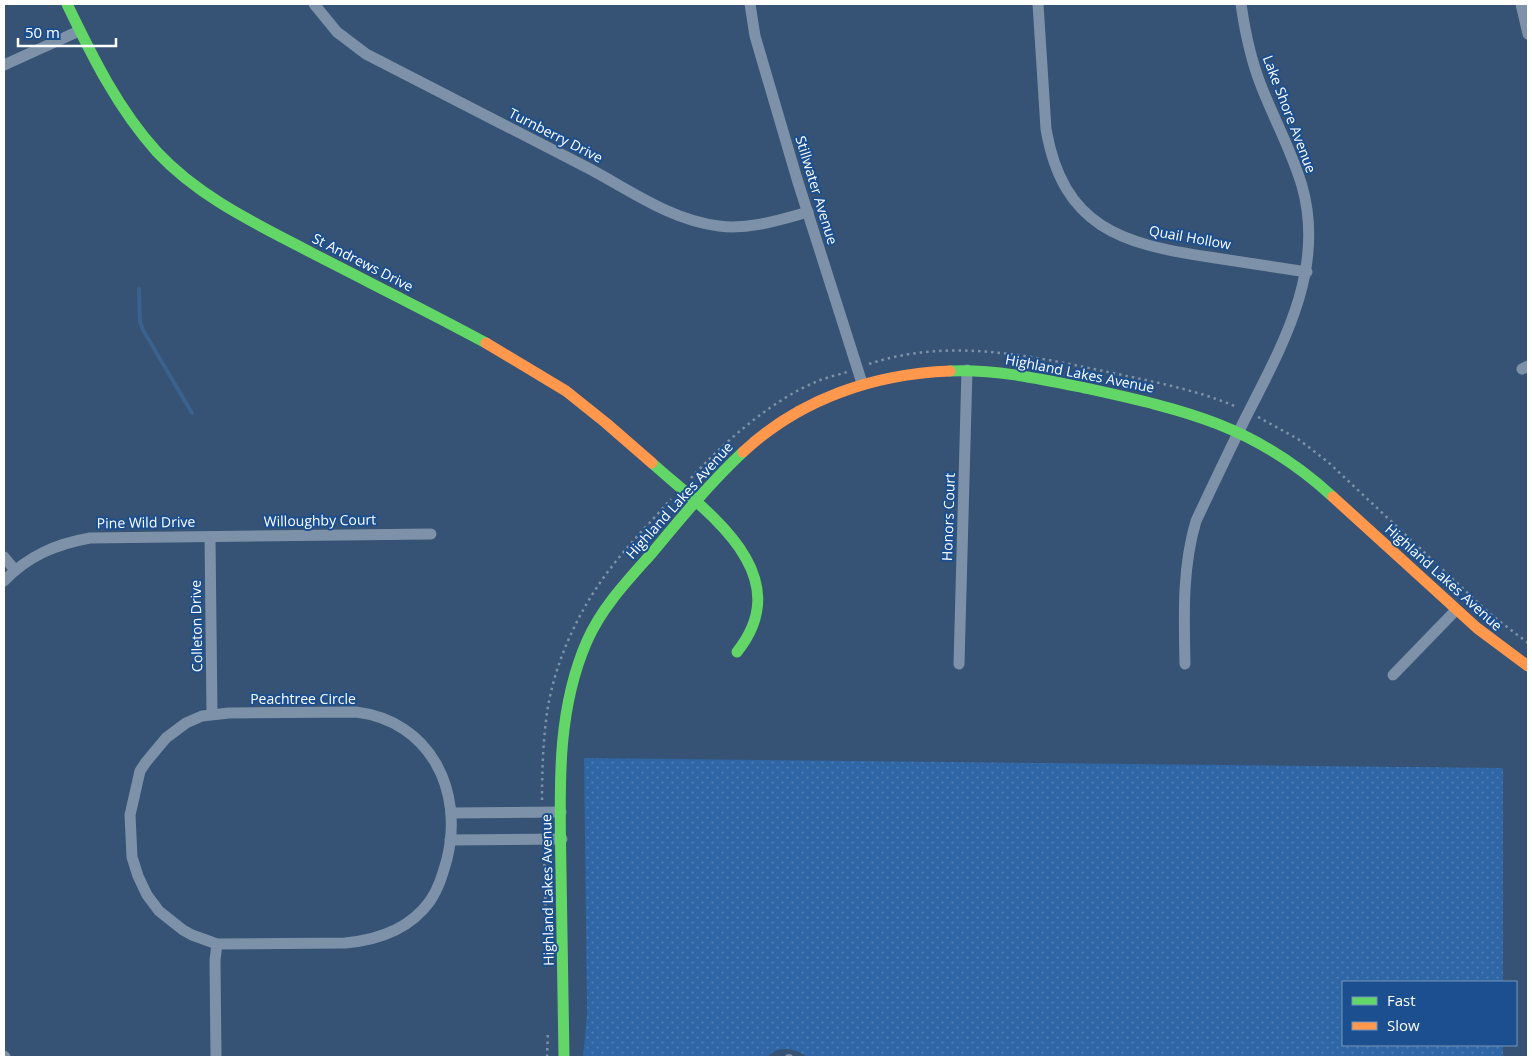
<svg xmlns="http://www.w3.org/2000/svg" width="1532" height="1061" font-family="'Open Sans',sans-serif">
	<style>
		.grass { fill: url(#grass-dots) }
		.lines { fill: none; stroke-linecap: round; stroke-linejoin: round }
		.stream { stroke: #3b618d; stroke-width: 4 }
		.path { stroke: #7d92a8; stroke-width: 2.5; stroke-dasharray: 2.5 4; stroke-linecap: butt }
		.lane { stroke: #7d92a8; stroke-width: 5.5 }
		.street { stroke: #7d92a8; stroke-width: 11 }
		.fast { stroke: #63d668; stroke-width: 11 }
		.slow { stroke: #ff974d; stroke-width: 11 }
		.labels { text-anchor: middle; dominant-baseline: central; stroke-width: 4; stroke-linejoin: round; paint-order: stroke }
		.street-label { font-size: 14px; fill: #fff; stroke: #1b4f8f }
	</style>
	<defs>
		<pattern id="grass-dots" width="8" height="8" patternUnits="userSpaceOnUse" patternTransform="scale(1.25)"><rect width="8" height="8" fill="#2f66a5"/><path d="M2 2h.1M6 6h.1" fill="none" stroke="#4e7db2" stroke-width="1.8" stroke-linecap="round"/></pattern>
	</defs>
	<rect width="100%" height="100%" fill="#365274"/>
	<path class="grass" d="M584,758L1503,768V982H1343V1045H1503V1057H807C796,1048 777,1045 768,1057H583L587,1014Z"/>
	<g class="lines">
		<polyline class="stream" points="139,289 140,322 143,330 192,413"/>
		<g class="path">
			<path d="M869,364C949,337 1032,356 1113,373C1155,382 1197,390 1237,407"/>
			<polyline points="1258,417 1298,439 1328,462 1489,613 1528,643"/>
			<path d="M691,478C723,443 773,399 818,381C827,377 838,375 847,372"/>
			<path d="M542,800C542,771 543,742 547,713C554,665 576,616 604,577C624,549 649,524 671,499"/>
			<polyline points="544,851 546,923"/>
			<polyline points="547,1057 548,1031"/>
		</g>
		<polyline class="lane" points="788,1057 790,1057"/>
		<g class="street">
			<path d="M314,4L337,32L366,54C440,92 514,130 588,168C630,190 670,220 719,226C749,230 779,220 808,212"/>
			<polyline points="750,4 755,36 797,179 862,383"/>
			<path d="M1038,4L1046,129C1063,227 1121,244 1209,257C1242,262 1274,267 1307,272"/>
			<polyline points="1521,4 1528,34"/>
			<polyline points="4,65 79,31"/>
			<polyline points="1522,369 1528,366"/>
			<polyline points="210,537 212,714"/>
			<polyline points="4,557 15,570"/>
			<path d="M4,581C28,556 56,544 90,538L431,534"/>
			<polyline points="959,664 967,370"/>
			<path d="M1185,664C1184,616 1182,568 1196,521C1212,487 1228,453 1245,419C1282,346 1326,270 1302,186C1292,152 1275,121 1262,88C1251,61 1245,32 1241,4"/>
			<polyline points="1393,675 1456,610"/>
			<path d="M356,712C430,721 464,790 447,859C443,873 439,888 430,901C410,929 378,940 345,943L217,944L192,935L183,930L159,911L147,895L138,876L132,857L130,815L140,771L146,762L166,738L186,723L202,716L229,713Z"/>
			<polyline points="451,813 561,812"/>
			<polyline points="450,840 562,839"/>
			<polyline points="4,1056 5,1057"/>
			<polyline points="216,1057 215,960 217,944"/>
		</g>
		<g class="fast">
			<path d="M67,4C92,56 118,109 157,152C200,198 257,224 312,253C370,283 429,312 486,343"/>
			<path d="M950,371C995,369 1041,379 1085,388C1185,410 1255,425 1333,497"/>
			<path d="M652,463C705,511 800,573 737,652"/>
			<path d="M564,1057C563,995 562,933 561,872C560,794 555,714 587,641C602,607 628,580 652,553C681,518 710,483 743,452"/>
		</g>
		<g class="slow">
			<polyline points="486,343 566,391 606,423 652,463"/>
			<path d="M743,452C800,399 873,374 950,371"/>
			<polyline points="1333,497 1477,628 1528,666"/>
		</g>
	</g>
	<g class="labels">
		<g class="street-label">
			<text transform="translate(1290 114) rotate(69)">Lake Shore Avenue</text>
			<text transform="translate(556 135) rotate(27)">Turnberry Drive</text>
			<text transform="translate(817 190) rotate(73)">Stillwater Avenue</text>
			<text transform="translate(1190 237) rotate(10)">Quail Hollow</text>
			<text transform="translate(363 262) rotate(27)">St Andrews Drive</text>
			<text transform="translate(1080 373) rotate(11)">Highland Lakes Avenue</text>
			<text transform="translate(679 500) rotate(-48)">Highland Lakes Avenue</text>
			<text transform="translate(948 517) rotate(-88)">Honors Court</text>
			<text transform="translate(320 520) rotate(-1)">Willoughby Court</text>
			<text transform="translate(146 522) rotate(-1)">Pine Wild Drive</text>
			<text transform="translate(1444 577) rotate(42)">Highland Lakes Avenue</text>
			<text transform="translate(196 626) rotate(-91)">Colleton Drive</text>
			<text x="303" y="698">Peachtree Circle</text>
			<text transform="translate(547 890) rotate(-91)">Highland Lakes Avenue</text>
		</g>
	</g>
	<rect width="1532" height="1061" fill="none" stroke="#ffffff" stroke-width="10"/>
	<rect x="1342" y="981" width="175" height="65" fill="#1b4f8f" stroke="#7695bc"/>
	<rect x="1352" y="997" width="25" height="8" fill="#63d668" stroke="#7695bc"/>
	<text x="1387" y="1006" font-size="15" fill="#ffffff">Fast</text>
	<rect x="1352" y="1022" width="25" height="8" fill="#ff974d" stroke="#7695bc"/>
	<text x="1387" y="1031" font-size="15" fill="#ffffff">Slow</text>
	<path d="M18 38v8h98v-8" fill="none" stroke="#ffffff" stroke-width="2.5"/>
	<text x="25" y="38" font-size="15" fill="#ffffff" stroke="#1b4f8f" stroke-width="4" paint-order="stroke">50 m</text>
</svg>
